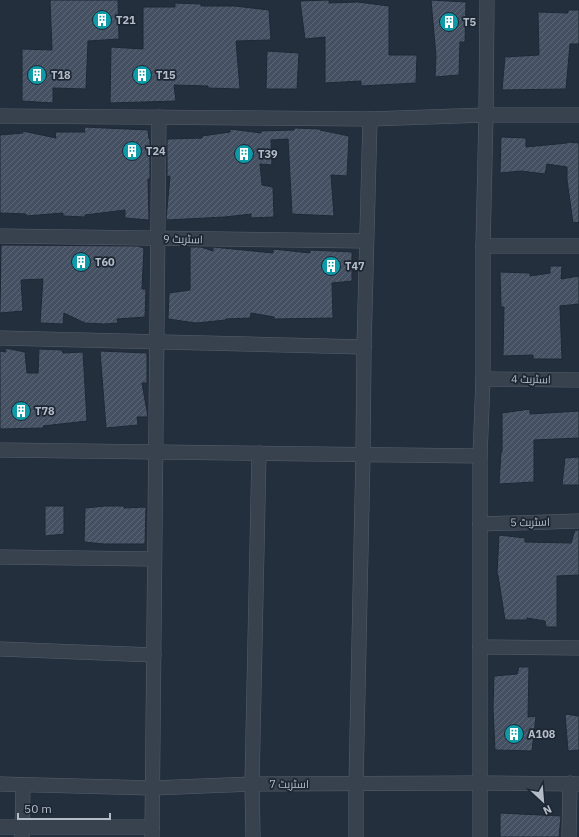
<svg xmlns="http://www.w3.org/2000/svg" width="579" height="837" font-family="'IBM Plex Sans',Cairo,sans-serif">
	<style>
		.building { fill: url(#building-hatch); stroke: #1f2835 }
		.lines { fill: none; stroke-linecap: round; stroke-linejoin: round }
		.minor-casing { stroke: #565f6c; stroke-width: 15 }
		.minor { stroke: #38414e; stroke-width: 14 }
		.labels { text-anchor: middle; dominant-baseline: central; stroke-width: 3.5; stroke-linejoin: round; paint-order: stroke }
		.poi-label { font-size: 11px; font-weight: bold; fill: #b4bcc9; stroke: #1d2633; text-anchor: start }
		.street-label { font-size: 11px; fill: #b4bcc9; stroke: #1d2633 }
	</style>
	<defs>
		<pattern id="building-hatch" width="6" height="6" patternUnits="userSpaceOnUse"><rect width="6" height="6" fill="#455162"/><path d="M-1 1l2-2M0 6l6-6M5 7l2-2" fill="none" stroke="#5d6877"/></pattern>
	</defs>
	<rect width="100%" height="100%" fill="#242f3e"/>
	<g class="building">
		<polygon points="50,0 118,0 119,39 88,41 86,89 53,88 53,103 22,101 22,49 52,50"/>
		<polygon points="329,0 329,3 358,2 389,6 389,55 417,55 416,83 361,86 361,81 325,83 325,37 305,39 300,1"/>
		<polygon points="431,0 466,2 465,42 460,42 459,75 435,77 436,56"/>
		<polygon points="175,3 201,4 201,6 235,6 269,10 271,40 236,41 240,89 208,88 208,86 174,85 176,101 110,103 111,47 143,49 143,7 175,7"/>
		<polygon points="568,10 579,10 579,44 570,44 566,89 502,90 505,57 539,55 538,12 568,13"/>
		<polygon points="267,51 299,53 297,89 266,89"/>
		<polygon points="84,127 148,130 149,139 150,139 150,179 148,179 149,220 125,218 125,210 85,215 85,217 63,216 63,213 26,216 26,214 0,213 0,135 23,133 23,131 56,138 55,132 85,132"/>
		<polygon points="294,128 320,129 320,130 349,136 347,176 331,175 334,216 292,214 288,139 271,140 272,165 260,164 262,185 273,187 274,217 251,218 251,214 225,217 166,220 170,176 167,177 167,139 202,138 202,136 230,132 230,129 261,133 261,131 294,130"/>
		<polygon points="501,137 526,138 526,147 567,143 567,142 579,143 579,222 573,223 567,180 567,167 547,164 545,174 521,171 500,173"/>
		<polygon points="1,245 138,246 144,248 142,289 146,289 145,317 117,319 118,323 104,324 85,323 64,313 63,324 40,323 43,279 21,280 23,311 0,313"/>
		<polygon points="190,247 201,247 213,251 213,247 273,253 273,249 310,253 310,250 352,252 352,281 332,283 333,318 274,319 274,317 251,313 250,318 226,319 226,320 196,323 168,319 169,293 190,290"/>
		<polygon points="550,266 562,266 561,279 579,276 579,304 560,306 562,359 533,359 533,355 503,356 504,307 501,307 500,272 530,273 530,276 550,273"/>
		<polygon points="5,348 25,352 27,373 38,373 39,349 62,350 63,353 83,352 87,421 43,426 44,428 0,429 0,351 6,352"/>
		<polygon points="100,351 147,353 147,383 142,383 148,417 137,417 138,425 106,428"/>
		<polygon points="530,409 530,414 579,411 579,438 534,440 534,482 499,484 501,452 502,452 502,413"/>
		<polygon points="579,457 579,485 562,485 565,458"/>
		<polygon points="45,506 64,506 64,534 45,536"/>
		<polygon points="105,506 124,506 124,508 146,507 145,544 104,544 84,542 85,508"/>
		<polygon points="575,530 579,530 579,575 557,576 557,627 546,627 545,621 527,618 527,620 505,620 498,575 497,575 499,535 525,538 525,542 571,543"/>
		<polygon points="519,667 529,667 528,717 536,716 532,751 495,750 493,708 494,676 517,674"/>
		<polygon points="565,714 579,716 579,750 568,751"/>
		<polygon points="500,813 561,816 559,837 500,837"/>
	</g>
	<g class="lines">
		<g class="minor-casing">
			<g id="minor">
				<polyline points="0,116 370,119 486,115 579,115"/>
				<polyline points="0,236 366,241"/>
				<polyline points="483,246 579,246"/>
				<polyline points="0,338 364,347"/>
				<polyline points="483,379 579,380"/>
				<polyline points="0,450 480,456"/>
				<polyline points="480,524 579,521"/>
				<polyline points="0,557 154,559"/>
				<polyline points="480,647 579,648"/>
				<polyline points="0,649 154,655"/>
				<polyline points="0,784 153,788 252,784 480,783 579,784"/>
				<polyline points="0,827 152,827"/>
				<polyline points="22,836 23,785"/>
				<polyline points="152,837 159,117"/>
				<polyline points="253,837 252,784 259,453"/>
				<polyline points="356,837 356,784 363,455 364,347 370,119"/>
				<polyline points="480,837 480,456 483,379 483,246 486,115 487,0"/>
				<polyline points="569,837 570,783"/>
			</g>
		</g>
		<use href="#minor" class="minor"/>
	</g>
	<defs>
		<g id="building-disc" transform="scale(1)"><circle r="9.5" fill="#0f9aa8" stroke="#1d2633"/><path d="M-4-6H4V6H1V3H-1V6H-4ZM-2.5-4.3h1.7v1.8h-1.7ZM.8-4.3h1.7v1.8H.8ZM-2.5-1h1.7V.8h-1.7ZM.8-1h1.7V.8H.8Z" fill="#fff"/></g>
	</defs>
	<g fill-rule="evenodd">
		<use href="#building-disc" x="102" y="20"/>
		<use href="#building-disc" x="449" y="22"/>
		<use href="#building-disc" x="37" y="75"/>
		<use href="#building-disc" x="142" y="75"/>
		<use href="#building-disc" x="132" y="151"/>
		<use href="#building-disc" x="244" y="154"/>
		<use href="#building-disc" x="81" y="262"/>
		<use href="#building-disc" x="331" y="266"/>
		<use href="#building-disc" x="21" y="411"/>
		<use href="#building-disc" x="514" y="734"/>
	</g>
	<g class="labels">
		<g class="poi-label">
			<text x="116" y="20">T21</text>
			<text x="463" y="22">T5</text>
			<text x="51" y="75">T18</text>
			<text x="156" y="75">T15</text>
			<text x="146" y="151">T24</text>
			<text x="258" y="154">T39</text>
			<text x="95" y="262">T60</text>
			<text x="345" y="266">T47</text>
			<text x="35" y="411">T78</text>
			<text x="528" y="734">A108</text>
		</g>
		<g class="street-label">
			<text transform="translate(183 239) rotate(1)">اسٹریٹ 9</text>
			<text transform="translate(531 379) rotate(1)">اسٹریٹ 4</text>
			<text transform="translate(530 522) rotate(-1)">اسٹریٹ 5</text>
			<text x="289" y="784">اسٹریٹ 7</text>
		</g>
	</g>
	<g transform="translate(543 801) rotate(154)" stroke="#1d2633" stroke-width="3" paint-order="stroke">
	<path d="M0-3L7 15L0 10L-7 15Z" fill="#b4bcc9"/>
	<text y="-6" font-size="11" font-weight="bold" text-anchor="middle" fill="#b4bcc9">N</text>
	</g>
	<path d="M18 813v6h92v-6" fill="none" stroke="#b4bcc9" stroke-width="2"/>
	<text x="24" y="813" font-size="12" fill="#b4bcc9" stroke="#1d2633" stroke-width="3" paint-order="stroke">50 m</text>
</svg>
